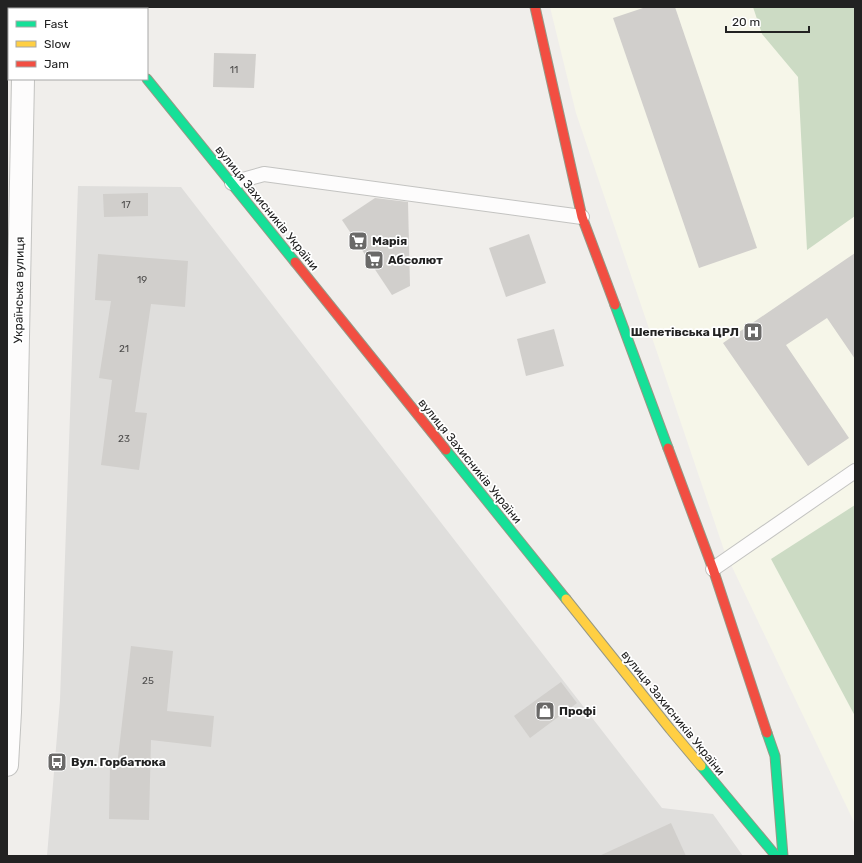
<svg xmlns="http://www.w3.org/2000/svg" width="862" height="863" font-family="Rubik,sans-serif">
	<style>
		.residential { fill: #dfdedc }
		.education { fill: #f6f6e9 }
		.forest { fill: #ccdbc4 }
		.building { fill: #d1cfcc }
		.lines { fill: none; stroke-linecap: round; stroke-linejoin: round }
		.lane-casing { stroke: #c3c3c1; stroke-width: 16 }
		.street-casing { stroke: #c3c3c1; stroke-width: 24 }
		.fast-casing { stroke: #969885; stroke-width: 11 }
		.slow-casing { stroke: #969885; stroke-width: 11 }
		.jam-casing { stroke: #969885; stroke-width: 11 }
		.lane { stroke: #fdfcfc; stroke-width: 14 }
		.street { stroke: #fdfcfc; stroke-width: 22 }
		.fast { stroke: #16e098; stroke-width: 9 }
		.slow { stroke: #ffcf43; stroke-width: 9 }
		.jam { stroke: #f24e42; stroke-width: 9 }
		.labels { text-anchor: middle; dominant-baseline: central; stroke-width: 3.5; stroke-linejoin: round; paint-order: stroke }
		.number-label { font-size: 10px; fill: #4e4d4c }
		.street-label { font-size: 12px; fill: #222; stroke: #fff }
		.poi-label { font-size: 12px; font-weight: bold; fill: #222; stroke: #fff; text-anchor: start }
	</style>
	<rect width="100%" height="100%" fill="#f0eeeb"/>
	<polygon class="residential" points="78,186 181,187 662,808 713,814 743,856 47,856 60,700"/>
	<polygon class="education" points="550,7 855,7 855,824 724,550 576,113"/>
	<g class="forest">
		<polygon points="753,7 855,7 855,216 807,250 798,77 762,34"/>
		<polygon points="855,505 855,716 771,559"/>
	</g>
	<g class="building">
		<polygon points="646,7 675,7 757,248 699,268 613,18"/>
		<polygon points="214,53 256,54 254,88 213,87"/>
		<polygon points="148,193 148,216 104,217 103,194"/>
		<polygon points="375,198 408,202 410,286 392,295 342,220"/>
		<polygon points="529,234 546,283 506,297 489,248"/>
		<polygon points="855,253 855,359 827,318 786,345 849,438 808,466 723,343"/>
		<polygon points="98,254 188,261 185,307 151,304 135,412 147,413 139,470 101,465 112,380 99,378 111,301 95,300"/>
		<polygon points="554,329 564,366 526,376 517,339"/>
		<polygon points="131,646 173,651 167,711 214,716 211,747 151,740 149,820 109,819 110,766 117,766"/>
		<polygon points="561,682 577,703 530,738 514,716"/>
		<polygon points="671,823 686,856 599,856"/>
	</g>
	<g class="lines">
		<g class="lane-casing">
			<g id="lane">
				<polyline points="232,183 264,174 582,217"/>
				<polyline points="713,569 855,471"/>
			</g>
		</g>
		<g class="street-casing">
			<g id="street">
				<polyline points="23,9 23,7"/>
				<polyline points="7,765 10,712 12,646 23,79"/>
			</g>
		</g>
		<g class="fast-casing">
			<g id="fast">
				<polyline points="147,79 295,262"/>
				<polyline points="615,305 668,448"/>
				<polyline points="446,450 566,599"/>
				<polyline points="767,733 775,756 783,856"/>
				<polyline points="701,766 776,856"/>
			</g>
		</g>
		<g class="slow-casing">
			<polyline id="slow" points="566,599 670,729 701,766"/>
		</g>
		<g class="jam-casing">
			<g id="jam">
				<polyline points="88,7 89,9"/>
				<polyline points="535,7 582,217 615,305"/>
				<polyline points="295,262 446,450"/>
				<polyline points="668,448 713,569 767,733"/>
			</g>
		</g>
		<use href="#lane" class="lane"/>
		<use href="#street" class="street"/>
		<use href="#fast" class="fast"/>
		<use href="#slow" class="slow"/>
		<use href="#jam" class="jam"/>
	</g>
	<defs>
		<g id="supermarket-square" transform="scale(1)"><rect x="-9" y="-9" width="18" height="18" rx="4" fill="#6a6968" stroke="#fff"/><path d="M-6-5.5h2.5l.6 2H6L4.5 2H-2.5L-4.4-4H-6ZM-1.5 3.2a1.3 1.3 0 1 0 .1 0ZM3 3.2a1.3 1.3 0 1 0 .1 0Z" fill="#fff"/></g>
		<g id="hospital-square" transform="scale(1)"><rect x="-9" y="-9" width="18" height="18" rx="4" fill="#6a6968" stroke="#fff"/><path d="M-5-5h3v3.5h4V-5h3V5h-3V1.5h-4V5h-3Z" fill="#fff"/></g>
		<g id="shop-square" transform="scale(1)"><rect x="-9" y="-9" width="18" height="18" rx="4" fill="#6a6968" stroke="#fff"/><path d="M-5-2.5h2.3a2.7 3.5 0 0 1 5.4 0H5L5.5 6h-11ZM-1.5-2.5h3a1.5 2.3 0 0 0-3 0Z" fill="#fff"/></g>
		<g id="bus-square" transform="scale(1)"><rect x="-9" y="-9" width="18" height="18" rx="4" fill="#6a6968" stroke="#fff"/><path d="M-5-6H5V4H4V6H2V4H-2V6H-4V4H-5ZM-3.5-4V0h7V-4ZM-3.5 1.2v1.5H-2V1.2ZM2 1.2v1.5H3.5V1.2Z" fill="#fff"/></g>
	</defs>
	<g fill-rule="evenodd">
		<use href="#supermarket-square" x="358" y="241"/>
		<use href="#supermarket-square" x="374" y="260"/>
		<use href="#hospital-square" x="753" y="332"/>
		<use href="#shop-square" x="545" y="711"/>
		<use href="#bus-square" x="57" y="762"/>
	</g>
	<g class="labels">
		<g class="number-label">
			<text x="234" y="70">11</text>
			<text x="126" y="205">17</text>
			<text x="142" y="280">19</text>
			<text x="124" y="349">21</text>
			<text x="124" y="439">23</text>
			<text x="148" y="681">25</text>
		</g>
		<g class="street-label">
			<text transform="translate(267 208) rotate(51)">вулиця Захисників України</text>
			<text transform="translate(19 290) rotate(-89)">Українська вулиця</text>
			<text transform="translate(470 461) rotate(51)">вулиця Захисників України</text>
			<text transform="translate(673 713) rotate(51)">вулиця Захисників України</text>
		</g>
		<g class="poi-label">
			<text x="372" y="241">Марія</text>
			<text x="388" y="260">Абсолют</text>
			<text x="739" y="332" text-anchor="end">Шепетівська ЦРЛ</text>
			<text x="559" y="711">Профі</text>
			<text x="71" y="762">Вул. Горбатюка</text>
		</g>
	</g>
	<rect width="862" height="863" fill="none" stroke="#222222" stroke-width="16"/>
	<rect x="8" y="8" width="140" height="72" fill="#ffffff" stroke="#a7a7a7"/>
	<rect x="16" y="21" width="20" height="6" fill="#16e098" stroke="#a7a7a7"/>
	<text x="44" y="28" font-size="12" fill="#222222">Fast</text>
	<rect x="16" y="41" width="20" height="6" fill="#ffcf43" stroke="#a7a7a7"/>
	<text x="44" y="48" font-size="12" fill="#222222">Slow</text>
	<rect x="16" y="61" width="20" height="6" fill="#f24e42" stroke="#a7a7a7"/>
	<text x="44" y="68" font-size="12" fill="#222222">Jam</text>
	<path d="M726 26v6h83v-6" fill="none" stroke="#222222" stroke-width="2"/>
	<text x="732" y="26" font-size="12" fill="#222222" stroke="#ffffff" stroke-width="3" paint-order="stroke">20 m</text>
</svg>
